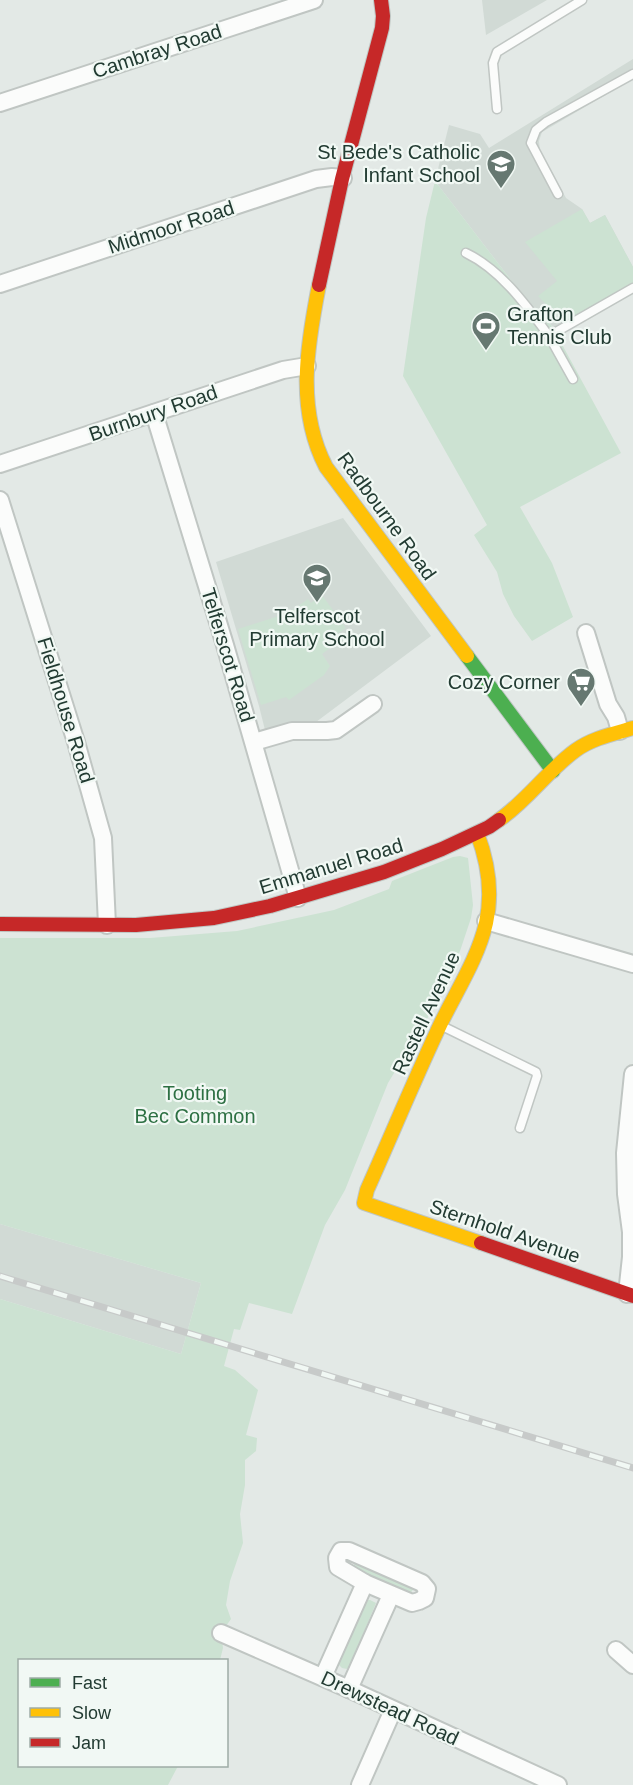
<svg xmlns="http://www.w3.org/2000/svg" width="633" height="1785" font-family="Arial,sans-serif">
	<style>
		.built { fill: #d1dad5 }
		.green { fill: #cce2d2 }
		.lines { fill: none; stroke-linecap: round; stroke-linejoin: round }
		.lane-casing { stroke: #c0c6c3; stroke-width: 11 }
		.street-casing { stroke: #c0c6c3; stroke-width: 20 }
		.fast-casing { stroke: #bfc6c3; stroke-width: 16 }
		.slow-casing { stroke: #bfc6c3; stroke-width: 16 }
		.jam-casing { stroke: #bfc6c3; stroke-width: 16 }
		.lane { stroke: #fbfcfb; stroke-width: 8 }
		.street { stroke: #fbfcfb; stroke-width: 16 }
		.fast { stroke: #4caf50; stroke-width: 14 }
		.slow { stroke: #ffc107; stroke-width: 14 }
		.jam { stroke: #c62828; stroke-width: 14 }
		.rail-casing { stroke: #c7cac9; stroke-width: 7 }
		.rail { stroke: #f1f8f4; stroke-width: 4.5; stroke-dasharray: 14; stroke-linecap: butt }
		.labels { text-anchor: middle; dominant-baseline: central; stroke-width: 4.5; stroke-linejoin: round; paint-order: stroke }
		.street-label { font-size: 20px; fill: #223b32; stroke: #f1f8f4 }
		.poi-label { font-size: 20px; fill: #223b32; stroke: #f1f8f4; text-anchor: end }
		.park-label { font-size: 20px; fill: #2d7043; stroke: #f1f8f4 }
	</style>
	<rect width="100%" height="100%" fill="#e3e9e6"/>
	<g class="built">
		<polygon points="482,0 547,0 486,35"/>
		<polygon points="633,59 633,79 542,132 539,141 540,151 566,198 582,209 590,223 605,215 633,267 555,332 552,326 527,301 435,181 449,125 480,134 489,148"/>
		<polygon points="343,518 431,636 316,722 267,738 259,706 216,562"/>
		<polygon points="0,1224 201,1283 181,1354 0,1299"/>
	</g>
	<g class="green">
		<polygon points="435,181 527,301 552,326 621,453 520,507 552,563 573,617 532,641 514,616 503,594 497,572 474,535 487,525 403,376 426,218"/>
		<polygon points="582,209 590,223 605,215 633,267 633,288 567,326 538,296 557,281 525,242"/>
		<polygon points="322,595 346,628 337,634 341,640 322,654 330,666 324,675 289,700 286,697 261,705 238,629 288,613 308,599 311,603"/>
		<polygon points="460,856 468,858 473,905 471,918 460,951 436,1004 388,1083 345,1190 325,1225 292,1314 249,1303 240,1330 234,1329 224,1366 235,1370 258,1390 246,1435 257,1438 256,1451 245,1460 245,1485 240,1514 243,1543 230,1581 226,1605 231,1619 221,1633 223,1648 220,1660 20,1660 20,1766 178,1766 168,1785 0,1785 0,1299 181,1354 201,1283 0,1224 0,938 150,938 237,931 334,910 389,889 392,881 453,857"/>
		<polygon points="358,1560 414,1588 410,1594 351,1568"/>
		<polygon points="363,1600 370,1600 376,1603 350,1666 347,1669 342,1668 337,1663"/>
	</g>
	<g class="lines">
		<g class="lane-casing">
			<g id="lane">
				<polyline points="497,109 493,63 497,52 582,0"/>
				<polyline points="558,194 531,143 536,130 546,122 633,74"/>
				<path d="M466,253C501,270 526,305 549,336L633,288"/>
				<polyline points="549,336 573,379"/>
				<polyline points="440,1025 536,1072 537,1076 520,1128"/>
			</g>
		</g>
		<g class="street-casing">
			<g id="street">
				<polyline points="0,103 314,0"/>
				<polyline points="0,284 316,179 332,177 343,178"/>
				<polyline points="154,413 225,645 298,898"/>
				<polyline points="0,464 283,370 307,366"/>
				<polyline points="0,500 76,742 103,838 107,925"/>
				<polyline points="586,633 608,704 616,717 620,731"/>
				<polyline points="254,742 292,731 327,731 336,730 373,704"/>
				<polyline points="486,921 633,964"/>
				<polyline points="627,1294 631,1257 631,1232 626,1194 625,1153 633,1074"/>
				<polygon points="341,1551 349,1551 422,1583 427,1589 425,1598 419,1601 412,1603 365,1583 338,1567 337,1558"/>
				<polyline points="221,1633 349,1689 558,1785"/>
				<polyline points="616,1650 633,1665"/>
				<polyline points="323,1677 365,1583"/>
				<polyline points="349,1689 391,1595"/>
				<polyline points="360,1785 393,1710"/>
			</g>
		</g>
		<g class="fast-casing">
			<polyline id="fast" points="467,656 553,771"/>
		</g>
		<g class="slow-casing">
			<g id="slow">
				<path d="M319,285C307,346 296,409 326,467L467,656"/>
				<path d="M499,820C528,800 548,770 576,750C593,738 613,734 633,728"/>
				<path d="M477,833C488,862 493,892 486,923C478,958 457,990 441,1023C415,1078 392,1134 367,1190L364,1203L481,1243"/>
			</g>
		</g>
		<g class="jam-casing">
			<g id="jam">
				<polyline points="319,285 342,179 382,28 383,16 381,0"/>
				<polyline points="0,924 136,925 214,918 270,906 384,872 442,849 489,827 499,820"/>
				<polyline points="481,1243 633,1296"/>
			</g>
		</g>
		<use href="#lane" class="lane"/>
		<use href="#street" class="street"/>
		<use href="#fast" class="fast"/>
		<use href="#slow" class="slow"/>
		<use href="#jam" class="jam"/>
		<g class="rail-casing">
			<polyline id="rail" points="0,1276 633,1468"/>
		</g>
		<use href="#rail" class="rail"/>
	</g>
	<defs>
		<g id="school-pin" transform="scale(1.5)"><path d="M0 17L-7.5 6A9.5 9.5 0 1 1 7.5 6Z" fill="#667871" stroke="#f1f8f4"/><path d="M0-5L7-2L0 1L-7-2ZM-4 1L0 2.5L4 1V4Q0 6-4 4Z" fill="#fff"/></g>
		<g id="stadium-pin" transform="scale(1.5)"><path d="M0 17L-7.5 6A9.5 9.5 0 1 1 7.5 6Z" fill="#667871" stroke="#f1f8f4"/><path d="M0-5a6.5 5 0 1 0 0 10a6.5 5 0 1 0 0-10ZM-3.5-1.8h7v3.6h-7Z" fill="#fff"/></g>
		<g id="supermarket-pin" transform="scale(1.5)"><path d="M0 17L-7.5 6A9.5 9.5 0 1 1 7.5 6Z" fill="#667871" stroke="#f1f8f4"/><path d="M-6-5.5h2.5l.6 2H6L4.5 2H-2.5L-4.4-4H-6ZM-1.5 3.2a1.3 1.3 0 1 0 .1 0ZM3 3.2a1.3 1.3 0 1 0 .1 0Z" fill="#fff"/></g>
	</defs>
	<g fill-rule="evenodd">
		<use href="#school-pin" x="501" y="164"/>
		<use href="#stadium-pin" x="486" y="326"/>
		<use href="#school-pin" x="317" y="578"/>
		<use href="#supermarket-pin" x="581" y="682"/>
	</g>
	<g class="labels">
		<g class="street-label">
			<text transform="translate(157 51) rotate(-18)">Cambray Road</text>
			<text transform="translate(171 227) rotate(-18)">Midmoor Road</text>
			<text transform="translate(153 413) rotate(-19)">Burnbury Road</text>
			<text transform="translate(387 516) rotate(54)">Radbourne Road</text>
			<text transform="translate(228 655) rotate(73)">Telferscot Road</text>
			<text transform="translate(66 710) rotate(73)">Fieldhouse Road</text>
			<text transform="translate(331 866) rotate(-17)">Emmanuel Road</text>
			<text transform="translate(426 1013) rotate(-65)">Rastell Avenue</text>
			<text transform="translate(505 1231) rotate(19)">Sternhold Avenue</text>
			<text transform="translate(390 1708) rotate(25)">Drewstead Road</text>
		</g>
		<g class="poi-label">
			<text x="480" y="152">St Bede's Catholic<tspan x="480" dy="23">Infant School</tspan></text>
			<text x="507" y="314" text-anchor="start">Grafton<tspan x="507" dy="23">Tennis Club</tspan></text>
			<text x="317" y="616" text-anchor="middle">Telferscot<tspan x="317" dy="23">Primary School</tspan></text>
			<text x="560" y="682">Cozy Corner</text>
		</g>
		<g class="park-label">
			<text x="195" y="1093">Tooting<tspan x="195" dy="23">Bec Common</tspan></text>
		</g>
	</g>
	<rect x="18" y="1659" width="210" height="108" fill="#f1f8f4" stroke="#9eaca6" stroke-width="1.5"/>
	<rect x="30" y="1678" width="30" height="9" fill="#4caf50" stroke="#9eaca6" stroke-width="1.5"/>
	<text x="72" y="1689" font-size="18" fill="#223b32">Fast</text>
	<rect x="30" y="1708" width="30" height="9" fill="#ffc107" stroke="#9eaca6" stroke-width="1.5"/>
	<text x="72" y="1719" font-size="18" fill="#223b32">Slow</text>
	<rect x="30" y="1738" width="30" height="9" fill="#c62828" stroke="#9eaca6" stroke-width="1.5"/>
	<text x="72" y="1749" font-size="18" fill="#223b32">Jam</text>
</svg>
